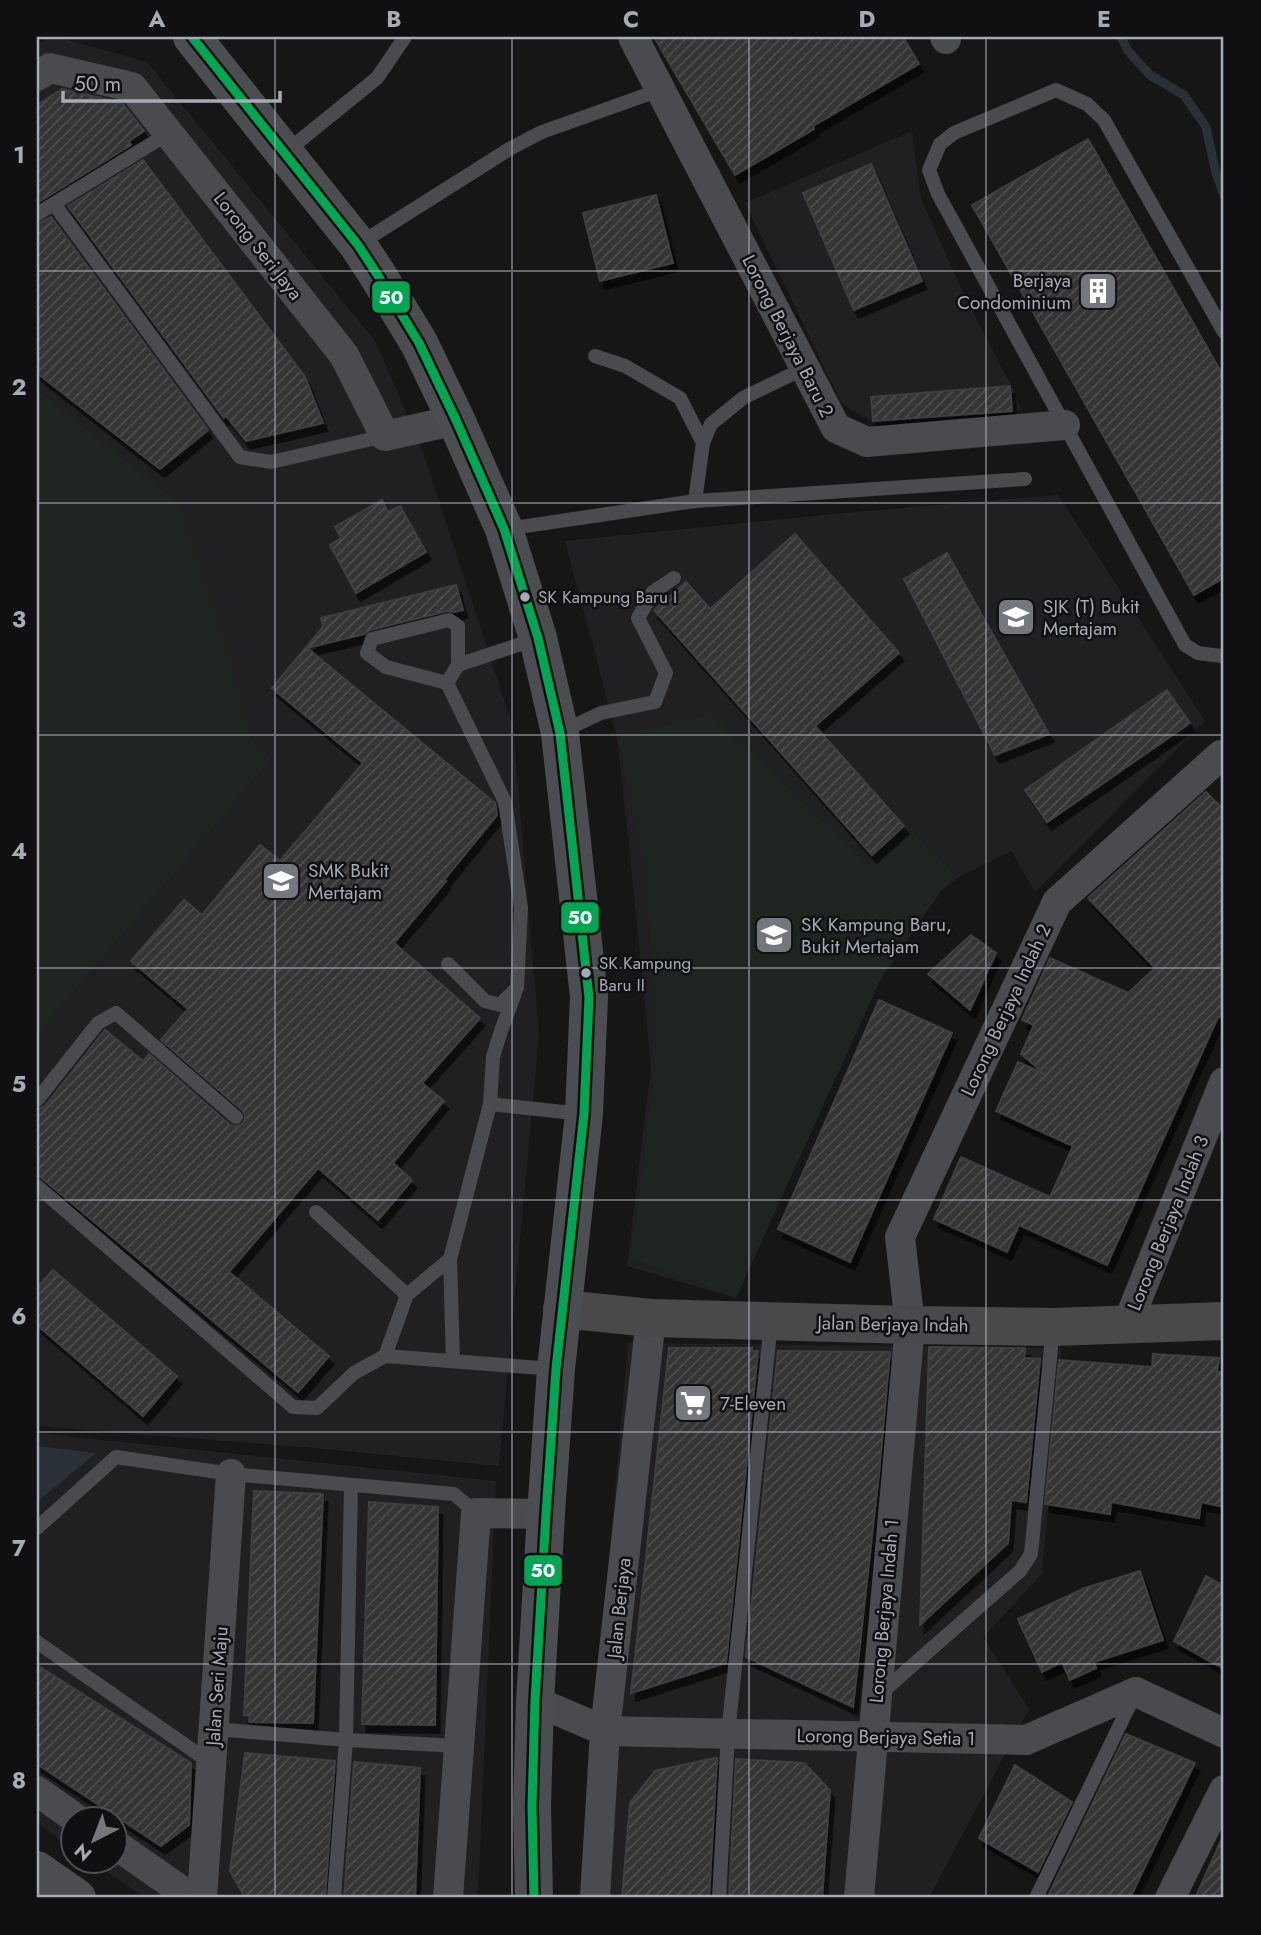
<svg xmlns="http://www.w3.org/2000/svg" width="1261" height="1935" font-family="Jost,sans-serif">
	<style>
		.built { fill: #202022 }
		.pitch { fill: #1e241f }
		.water { fill: #293037 }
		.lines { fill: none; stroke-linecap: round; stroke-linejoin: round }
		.stream { stroke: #293037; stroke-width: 9 }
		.building { fill: url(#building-hatch); stroke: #3e3f42; stroke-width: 2; filter: url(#shadow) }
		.lane { stroke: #4a4b4e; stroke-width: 14 }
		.street { stroke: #4a4b4e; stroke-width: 30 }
		.secondary { stroke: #49494c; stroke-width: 38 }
		.primary { stroke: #4c4d50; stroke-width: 38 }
		.bus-1-casing { stroke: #101012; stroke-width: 14 }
		.bus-1 { stroke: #00a651; stroke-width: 9 }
		.grid { fill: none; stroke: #a7abb6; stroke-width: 2; stroke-opacity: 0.55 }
		.bus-dot { fill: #a7abb6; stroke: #101012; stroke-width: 2.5 }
		.labels { text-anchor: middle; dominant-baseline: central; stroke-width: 5; stroke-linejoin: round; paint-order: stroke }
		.bus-label { font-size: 17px; fill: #a7abb6; stroke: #101012; text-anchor: start }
		.street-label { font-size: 19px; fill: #a7abb6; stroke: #101012 }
		.poi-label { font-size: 19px; fill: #a7abb6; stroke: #101012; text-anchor: start }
		.line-badge { stroke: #101012; stroke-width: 2.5 }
		.badge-label { font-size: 19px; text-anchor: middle; font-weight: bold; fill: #fff }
		.neatline { fill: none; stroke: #a7abb6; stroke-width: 2.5 }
		.grid-label { font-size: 23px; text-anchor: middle; font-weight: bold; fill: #a7abb6 }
	</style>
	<defs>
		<pattern id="building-hatch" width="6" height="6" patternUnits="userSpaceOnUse" patternTransform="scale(1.75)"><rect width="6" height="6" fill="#343435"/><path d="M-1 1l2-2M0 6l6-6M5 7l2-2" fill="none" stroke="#4f4f50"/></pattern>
		<filter id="shadow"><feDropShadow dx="4.5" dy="8" stdDeviation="0" flood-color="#0009"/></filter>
	</defs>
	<rect width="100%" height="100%" fill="#161616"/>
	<g class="built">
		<polygon points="50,37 57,37 147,62 376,342 423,452 513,727 539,1034 499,1466 314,1448 37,1426 37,45"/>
		<polygon points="912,131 921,199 965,297 1013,389 1021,410 874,423 842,404 745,203"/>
		<polygon points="1058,495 1205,721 1035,892 1011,851 957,878 940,892 881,978 736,1298 627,1266 651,1067 633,883 617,737 565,541 843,513"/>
		<polygon points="628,1343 1062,1348 1042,1574 983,1637 1029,1709 929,1898 579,1898"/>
		<polygon points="37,1433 496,1481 478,1898 145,1898 92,1862 116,1862 116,1820 74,1820 73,1849 37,1823"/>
	</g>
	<g class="pitch">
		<polygon points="37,390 178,502 231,661 250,738 272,758 37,1035"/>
		<polygon points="710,714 868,864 911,830 957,878 940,892 881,978 736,1298 631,1258 657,1059 648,880 617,737"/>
	</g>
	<polygon class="water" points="37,1446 96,1453 37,1502"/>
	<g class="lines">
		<polyline class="stream" points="1121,37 1128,51 1150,75 1184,95 1206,127 1215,169 1224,196"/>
	</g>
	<g class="building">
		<polygon points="654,37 903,37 919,64 813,126 814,129 735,175"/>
		<polygon points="62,89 122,103 144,131 129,141 131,145 37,203 37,105"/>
		<polygon points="1088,139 1224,377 1224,578 1194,595 972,205"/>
		<polygon points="143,160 305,377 323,423 246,441 226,416 224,418 68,206"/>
		<polygon points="871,164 922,281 854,310 803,193"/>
		<polygon points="656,195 673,263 600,281 583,213"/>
		<polygon points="51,217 208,430 160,469 37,373 37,224"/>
		<polygon points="1010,386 1012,411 873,421 871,397"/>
		<polygon points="382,500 388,512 400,506 426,552 356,593 330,545 341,538 335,527"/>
		<polygon points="795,534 899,653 815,726 904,826 872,855 654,610 686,582 710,609"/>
		<polygon points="947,553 1049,734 995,755 904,579"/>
		<polygon points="456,585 463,610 454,612 447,611 370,630 364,634 307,648 495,803 497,815 444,880 446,881 394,943 480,1018 422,1083 444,1101 393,1163 412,1180 378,1220 318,1168 229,1272 329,1356 298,1392 37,1174 37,1110 45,1106 105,1030 143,1061 149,1054 230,1125 238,1126 244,1123 245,1115 242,1110 161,1040 188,1009 131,961 184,900 202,915 260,845 280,861 363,763 272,688 323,627 321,618"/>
		<polygon points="1167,690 1190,723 1047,822 1025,790"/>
		<polygon points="1206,792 1224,810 1224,1012 1217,1019 1107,1265 1019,1225 1007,1252 934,1219 961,1157 1050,1197 1073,1146 996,1111 1018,1062 1045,1074 1021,1054 1034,1025 1022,1020 1050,958 1128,993 1155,968 1088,898"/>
		<polygon points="971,935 996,953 970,1010 928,974"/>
		<polygon points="879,1000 952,1033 850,1262 778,1229"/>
		<polygon points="53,1270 177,1376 143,1416 37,1325 37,1288"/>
		<polygon points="929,1347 1025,1348 1024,1358 1040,1359 1026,1502 1011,1500 1008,1543 920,1625"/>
		<polygon points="669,1348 752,1348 752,1351 758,1351 726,1663 631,1693"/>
		<polygon points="778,1351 890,1352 879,1473 853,1707 746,1657"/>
		<polygon points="1153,1354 1219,1358 1217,1372 1224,1372 1224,1507 1201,1502 1199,1518 1111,1502 1110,1514 1045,1504 1059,1360 1152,1367"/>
		<polygon points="254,1491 323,1494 313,1723 249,1722 250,1716 244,1715"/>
		<polygon points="369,1502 438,1507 435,1725 362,1724"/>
		<polygon points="1140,1571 1163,1640 1094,1662 1096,1668 1070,1680 1062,1662 1042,1672 1018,1619 1085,1588"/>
		<polygon points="1206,1576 1224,1586 1224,1669 1174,1641"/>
		<polygon points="37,1665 191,1763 189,1825 161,1846 37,1764"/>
		<polygon points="1126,1734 1195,1763 1130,1898 1047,1898"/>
		<polygon points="245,1753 335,1761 325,1898 245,1898 230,1871"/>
		<polygon points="715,1758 717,1758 709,1898 622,1898 630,1803 655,1771"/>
		<polygon points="736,1759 804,1763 830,1790 822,1898 729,1898"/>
		<polygon points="354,1762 420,1768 415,1898 344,1898"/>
		<polygon points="1015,1765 1072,1802 1038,1872 979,1838"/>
		<polygon points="1224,1834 1224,1898 1195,1898"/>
	</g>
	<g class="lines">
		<g class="lane">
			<polyline points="287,151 377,78 405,37"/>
			<polyline points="54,204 240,457 271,462 385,436"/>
			<polyline points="37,214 169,133"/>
			<polyline points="359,244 511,148 542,132 660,90"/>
			<polyline points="1224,332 1104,120 1087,104 1056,90 954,133 940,144 929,170 938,194 1185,645 1198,653 1221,656 1224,655"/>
			<polyline points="595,356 625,366 680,398 703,443 695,501"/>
			<polyline points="703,443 711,424 743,398 805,368"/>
			<polyline points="506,529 695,501 1025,479"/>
			<polyline points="447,683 386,667 367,653 372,639 449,620 458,626 458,665"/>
			<polyline points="561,732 601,713 655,702 666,673 638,618 653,592 674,578"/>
			<polyline points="448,964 485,1001 500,1005 517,988 521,908 505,802 447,683 458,665 536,639"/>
			<polyline points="37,1100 98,1023 116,1013 236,1117"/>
			<polyline points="490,1104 582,1114"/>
			<polyline points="37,1186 293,1407 317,1408 354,1373 385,1356 554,1369"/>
			<polyline points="316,1212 407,1295 450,1259"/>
			<polyline points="385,1356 407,1295"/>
			<polyline points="453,1361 450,1259 490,1104 493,1057 501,1031 515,993"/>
			<polyline points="37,1528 116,1457 231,1474 454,1494 476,1513"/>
			<polyline points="37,1642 211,1763"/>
			<polyline points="880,1694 1020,1571 1031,1554 1053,1327"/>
			<polyline points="214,1729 346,1740 459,1746"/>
			<polyline points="334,1898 346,1740 351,1485"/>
			<polyline points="719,1898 728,1734 771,1322"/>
			<polyline points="1036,1898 1133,1698"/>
		</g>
		<g class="street">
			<polyline points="633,37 836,428 867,442 1065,425"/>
			<polyline points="945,37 946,39"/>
			<polyline points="37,76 50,68 132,87 344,355 385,436 456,420"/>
			<polyline points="1127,1325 1224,1082"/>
			<polyline points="535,1701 605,1731 1026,1740 1136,1692 1224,1733"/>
			<polyline points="37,1791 78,1820"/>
			<polyline points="116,1845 192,1898"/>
			<polyline points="202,1898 231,1474"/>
			<polyline points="448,1898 476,1513 546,1514"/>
			<polyline points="595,1898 605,1731 651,1318"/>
			<polyline points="859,1898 910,1325 900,1237 1057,902 1221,755 1224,755"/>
			<polyline points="1170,1898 1224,1790"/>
		</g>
		<polyline class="secondary" points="562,1309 651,1318 910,1325 1053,1327 1224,1321"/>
		<g class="primary">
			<polyline points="192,37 358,245 377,274 419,343 456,420 504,529 538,638 560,733 589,997 584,1114 556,1369 546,1514 535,1701 532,1806 534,1898"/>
			<polyline points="37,1870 77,1898"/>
		</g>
		<g class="bus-1-casing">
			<polyline id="bus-1" points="192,37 358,245 377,274 419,343 456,420 504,529 538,638 560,733 589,997 584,1114 556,1369 546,1514 535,1701 532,1806 534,1898"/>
		</g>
		<use href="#bus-1" class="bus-1"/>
	</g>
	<path class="grid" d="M275,37V1898M512,37V1898M749,37V1898M986,37V1898M37,271H1224M37,503H1224M37,735H1224M37,968H1224M37,1200H1224M37,1432H1224M37,1664H1224"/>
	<defs>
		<g id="building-square" transform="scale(2.0125)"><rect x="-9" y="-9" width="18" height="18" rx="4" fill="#74777e" stroke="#101012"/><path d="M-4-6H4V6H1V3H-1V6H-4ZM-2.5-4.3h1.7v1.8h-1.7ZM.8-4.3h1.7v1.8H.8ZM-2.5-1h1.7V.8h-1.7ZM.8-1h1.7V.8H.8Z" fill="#fff"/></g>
		<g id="school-square" transform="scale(2.0125)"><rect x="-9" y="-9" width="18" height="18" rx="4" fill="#74777e" stroke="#101012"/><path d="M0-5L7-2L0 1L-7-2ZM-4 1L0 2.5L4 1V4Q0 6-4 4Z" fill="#fff"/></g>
		<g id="supermarket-square" transform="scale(2.0125)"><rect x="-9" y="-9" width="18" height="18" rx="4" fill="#74777e" stroke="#101012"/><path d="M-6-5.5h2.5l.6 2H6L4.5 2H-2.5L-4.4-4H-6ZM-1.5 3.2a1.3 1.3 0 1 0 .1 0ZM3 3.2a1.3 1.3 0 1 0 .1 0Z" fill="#fff"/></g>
	</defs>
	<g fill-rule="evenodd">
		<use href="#building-square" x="1098" y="291"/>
		<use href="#school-square" x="1016" y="617"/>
		<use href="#school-square" x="281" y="881"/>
		<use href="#school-square" x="774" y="935"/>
		<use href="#supermarket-square" x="693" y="1403"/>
	</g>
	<g class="bus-dot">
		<circle cx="525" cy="597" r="6"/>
		<circle cx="586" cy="973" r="6"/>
	</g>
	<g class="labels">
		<g class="bus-label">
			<text x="538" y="597">SK Kampung Baru I</text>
			<text x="599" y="963">SK Kampung<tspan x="599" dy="22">Baru II</tspan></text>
		</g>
		<g class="street-label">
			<text transform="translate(258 246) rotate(52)">Lorong Seri Jaya</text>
			<text transform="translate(788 336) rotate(63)">Lorong Berjaya Baru 2</text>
			<text transform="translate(1006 1010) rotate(-65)">Lorong Berjaya Indah 2</text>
			<text transform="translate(1168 1223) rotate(-68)">Lorong Berjaya Indah 3</text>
			<text transform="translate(893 1324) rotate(1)">Jalan Berjaya Indah</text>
			<text transform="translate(619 1608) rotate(-84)">Jalan Berjaya</text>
			<text transform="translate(884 1611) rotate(-85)">Lorong Berjaya Indah 1</text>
			<text transform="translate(217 1686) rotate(-86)">Jalan Seri Maju</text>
			<text transform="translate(886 1737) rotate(1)">Lorong Berjaya Setia 1</text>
		</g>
		<g class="poi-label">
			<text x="1071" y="280" text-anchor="end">Berjaya<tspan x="1071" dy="22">Condominium</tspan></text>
			<text x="1043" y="606">SJK (T) Bukit<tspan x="1043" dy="22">Mertajam</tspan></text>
			<text x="308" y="870">SMK Bukit<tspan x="308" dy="22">Mertajam</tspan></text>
			<text x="801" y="924">SK Kampung Baru,<tspan x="801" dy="22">Bukit Mertajam</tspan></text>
			<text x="720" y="1403">7-Eleven</text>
		</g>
	</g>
	<g class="line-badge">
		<rect x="371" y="280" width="40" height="34" rx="7" fill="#00a651"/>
		<rect x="560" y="901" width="40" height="33" rx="7" fill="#00a651"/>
		<rect x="523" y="1554" width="40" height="33" rx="7" fill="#00a651"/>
	</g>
	<g class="badge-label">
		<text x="391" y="304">50</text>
		<text x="580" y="924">50</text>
		<text x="543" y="1577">50</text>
	</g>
	<rect width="1261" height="1935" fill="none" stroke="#101012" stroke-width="77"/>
	<g transform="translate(94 1840) rotate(222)"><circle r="33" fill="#101012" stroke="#4c4e54" stroke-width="2"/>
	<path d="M0-5L12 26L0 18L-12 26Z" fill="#74777e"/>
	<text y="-10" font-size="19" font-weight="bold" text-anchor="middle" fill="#a7abb6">N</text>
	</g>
	<path d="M63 91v10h217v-10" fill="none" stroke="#a7abb6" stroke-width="3.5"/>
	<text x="74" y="91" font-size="21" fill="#a7abb6" stroke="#101012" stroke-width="5" paint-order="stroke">50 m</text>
	<rect x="38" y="38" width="1184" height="1858" class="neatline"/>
	<g class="grid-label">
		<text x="157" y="27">A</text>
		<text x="394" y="27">B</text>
		<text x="631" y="27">C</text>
		<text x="867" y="27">D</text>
		<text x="1104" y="27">E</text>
		<text x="19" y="163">1</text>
		<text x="19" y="395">2</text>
		<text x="19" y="627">3</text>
		<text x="19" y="859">4</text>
		<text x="19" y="1092">5</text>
		<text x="19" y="1324">6</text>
		<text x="19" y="1556">7</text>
		<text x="19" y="1788">8</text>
	</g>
</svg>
